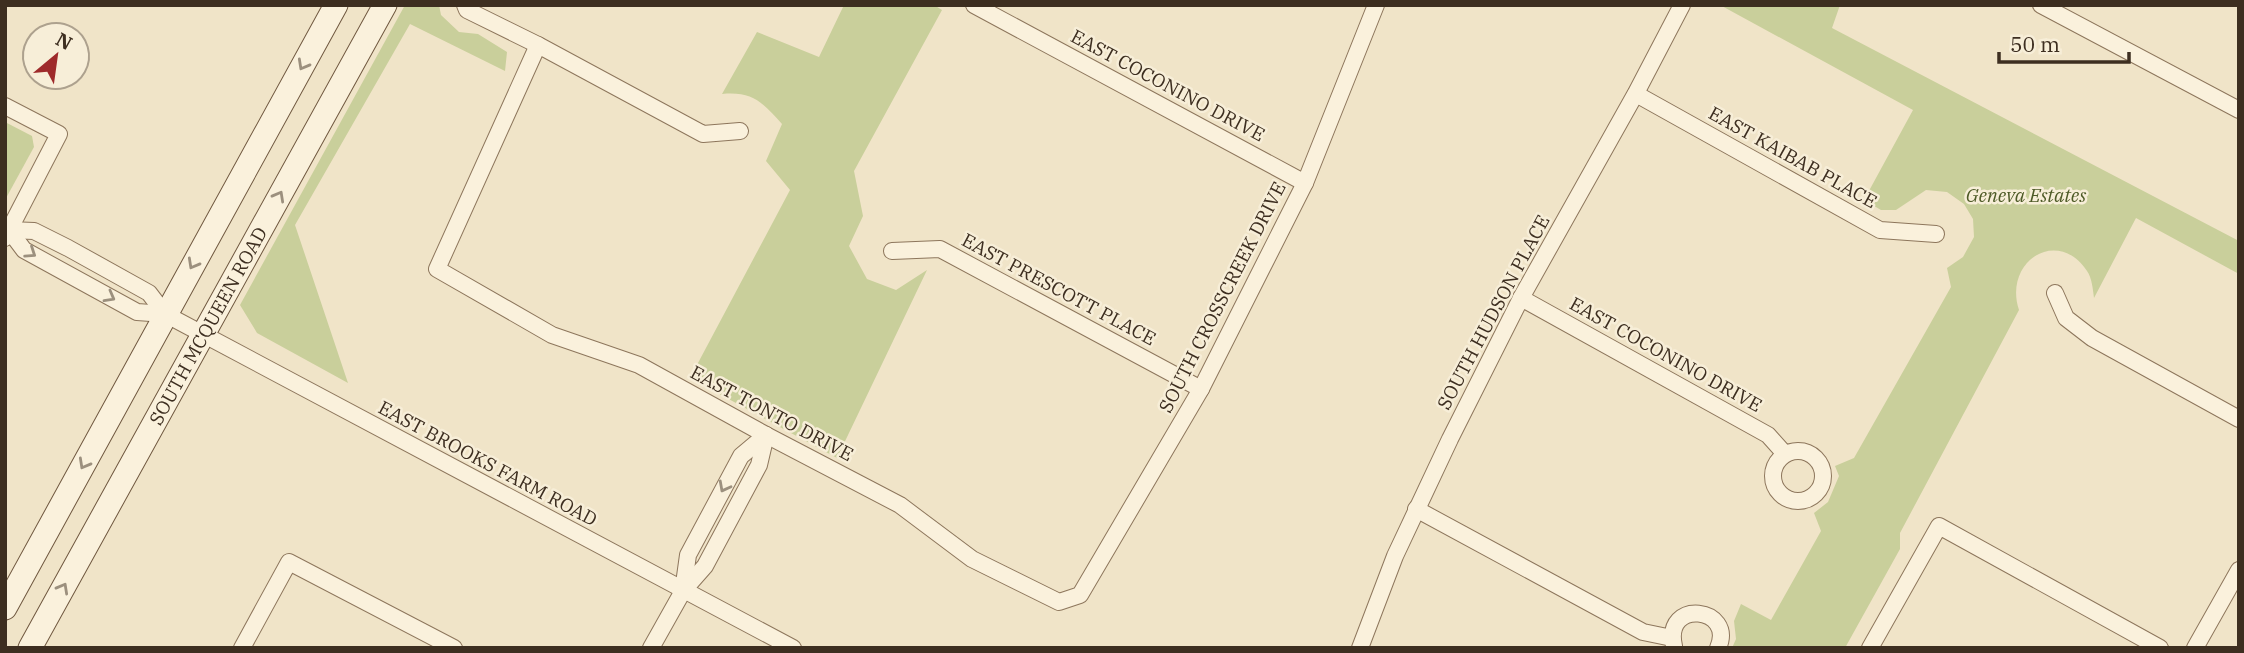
<svg xmlns="http://www.w3.org/2000/svg" width="2244" height="653" font-family="'IBM Plex Serif',serif">
	<style>
		.green { fill: #c9cf9b }
		.lines { fill: none; stroke-linecap: round; stroke-linejoin: round }
		.minor-casing { stroke: #8d765c; stroke-width: 18 }
		.secondary-casing { stroke: #6f573f; stroke-width: 25 }
		.minor { stroke: #faf1dc; stroke-width: 16 }
		.secondary { stroke: #faf1dc; stroke-width: 23 }
		.oneway { stroke: #9c907e }
		.labels { text-anchor: middle; dominant-baseline: central; stroke-width: 5; stroke-linejoin: round; paint-order: stroke }
		.street-label { font-size: 19px; fill: #3d2e20; stroke: #f7eed8 }
		.park-label { font-size: 19px; font-style: italic; fill: #4d5a26; stroke: #f7eed8 }
	</style>
	<rect width="100%" height="100%" fill="#f0e4c8"/>
	<g class="green">
		<polygon points="405,5 439,5 441,15 459,32 478,34 507,52 505,71 410,24 295,225 348,383 257,333 240,305"/>
		<path d="M844,5H934L942,10L854,171L863,216L849,246L867,279L896,290L927,270L837,458L690,378L790,190L766,161L782,124C763,103 753,91 722,94L757,32L819,57Z"/>
		<path d="M1720,5H1840L1832,28L2239,241V274L2136,218L2094,298C2093,290 2092,278 2087,271C2057,226 2003,262 2019,310L1900,533V549L1845,648H1732L1736,639L1734,621L1741,604L1771,620L1821,531L1814,513L1828,502L1839,476L1835,466L1854,458L1951,287L1947,268L1963,257L1974,237L1973,219L1964,204L1947,192L1926,190L1896,210H1881L1864,200L1913,110Z"/>
		<polygon points="5,122 32,136 34,147 5,200"/>
	</g>
	<g class="lines">
		<g class="minor-casing">
			<g id="minor">
				<polyline points="465,5 467,10 538,45 703,134 740,131"/>
				<polyline points="974,5 1305,183"/>
				<polyline points="2041,5 2239,110"/>
				<polyline points="538,45 437,269 552,335 639,365 766,435 900,505 972,559 1059,602 1080,595 1201,389 1305,183 1376,5"/>
				<polyline points="1636,94 1880,230 1936,234"/>
				<polyline points="5,106 59,134 5,238"/>
				<polyline points="9,230 24,250 137,312 165,314 793,648"/>
				<polyline points="9,230 34,231 68,248 149,293 165,314"/>
				<polyline points="892,251 940,249 1201,389"/>
				<polyline points="2055,293 2066,318 2092,338 2239,419"/>
				<polyline points="1521,298 1768,435 1785,454"/>
				<circle cx="1798" cy="476" r="25"/>
				<polyline points="1416,509 1643,632 1672,638"/>
				<polyline points="683,591 688,555 741,456 766,435"/>
				<path d="M1674,646C1663,598 1736,607 1718,648"/>
				<polyline points="242,648 289,562 454,648"/>
				<polyline points="651,648 683,591 705,566 759,465 766,435"/>
				<polyline points="1360,648 1395,556 1450,439 1521,298 1636,93 1682,5"/>
				<polyline points="1870,648 1939,526 2160,648"/>
				<polyline points="2195,648 2239,570"/>
			</g>
		</g>
		<g class="secondary-casing">
			<g id="secondary">
				<polyline points="5,608 336,5"/>
				<path id="s1" d="M30,648L385,5"/>
			</g>
		</g>
		<use href="#minor" class="minor"/>
		<use href="#secondary" class="secondary"/>
	</g>
	<defs><path id="oneway-chevron" d="M-2-3.5L2.5 0L-2 3.5" fill="none" stroke-width="1.6" stroke-linecap="round" stroke-linejoin="round" transform="scale(1.75)"/></defs>
	<g class="oneway">
		<use href="#oneway-chevron" transform="translate(303 65) rotate(119)"/>
		<use href="#oneway-chevron" transform="translate(279 196) rotate(-61)"/>
		<use href="#oneway-chevron" transform="translate(31 253) rotate(34)"/>
		<use href="#oneway-chevron" transform="translate(193 264) rotate(119)"/>
		<use href="#oneway-chevron" transform="translate(110 297) rotate(29)"/>
		<use href="#oneway-chevron" transform="translate(84 464) rotate(119)"/>
		<use href="#oneway-chevron" transform="translate(724 487) rotate(118)"/>
		<use href="#oneway-chevron" transform="translate(63 588) rotate(-61)"/>
	</g>
	<g class="labels">
		<g class="street-label">
			<text transform="translate(1168 85) rotate(28)">EAST COCONINO DRIVE</text>
			<text transform="translate(1793 157) rotate(29)">EAST KAIBAB PLACE</text>
			<text transform="translate(1059 289) rotate(28)">EAST PRESCOTT PLACE</text>
			<text transform="translate(1222 297) rotate(-63)">SOUTH CROSSCREEK DRIVE</text>
			<text transform="translate(1493 312) rotate(-62)">SOUTH HUDSON PLACE</text>
			<text stroke="none"><textPath href="#s1" startOffset="368">SOUTH MCQUEEN ROAD</textPath></text>
			<text transform="translate(1666 354) rotate(29)">EAST COCONINO DRIVE</text>
			<text transform="translate(772 413) rotate(28)">EAST TONTO DRIVE</text>
			<text transform="translate(488 463) rotate(28)">EAST BROOKS FARM ROAD</text>
		</g>
		<g class="park-label">
			<text x="2026" y="195">Geneva Estates</text>
		</g>
	</g>
	<rect width="2244" height="653" fill="none" stroke="#3d2e20" stroke-width="14"/>
	<g transform="translate(56 56) rotate(29)"><circle r="33" fill="#f7eed8" stroke="#ada18e" stroke-width="2"/>
	<path d="M0-5L12 26L0 18L-12 26Z" fill="#9e2a2b"/>
	<text y="-10" font-size="19" font-weight="bold" text-anchor="middle" fill="#3d2e20">N</text>
	</g>
	<path d="M1999 52v10h130v-10" fill="none" stroke="#3d2e20" stroke-width="3.5"/>
	<text x="2010" y="52" font-size="21" fill="#3d2e20" stroke="#f7eed8" stroke-width="5" paint-order="stroke">50 m</text>
</svg>
